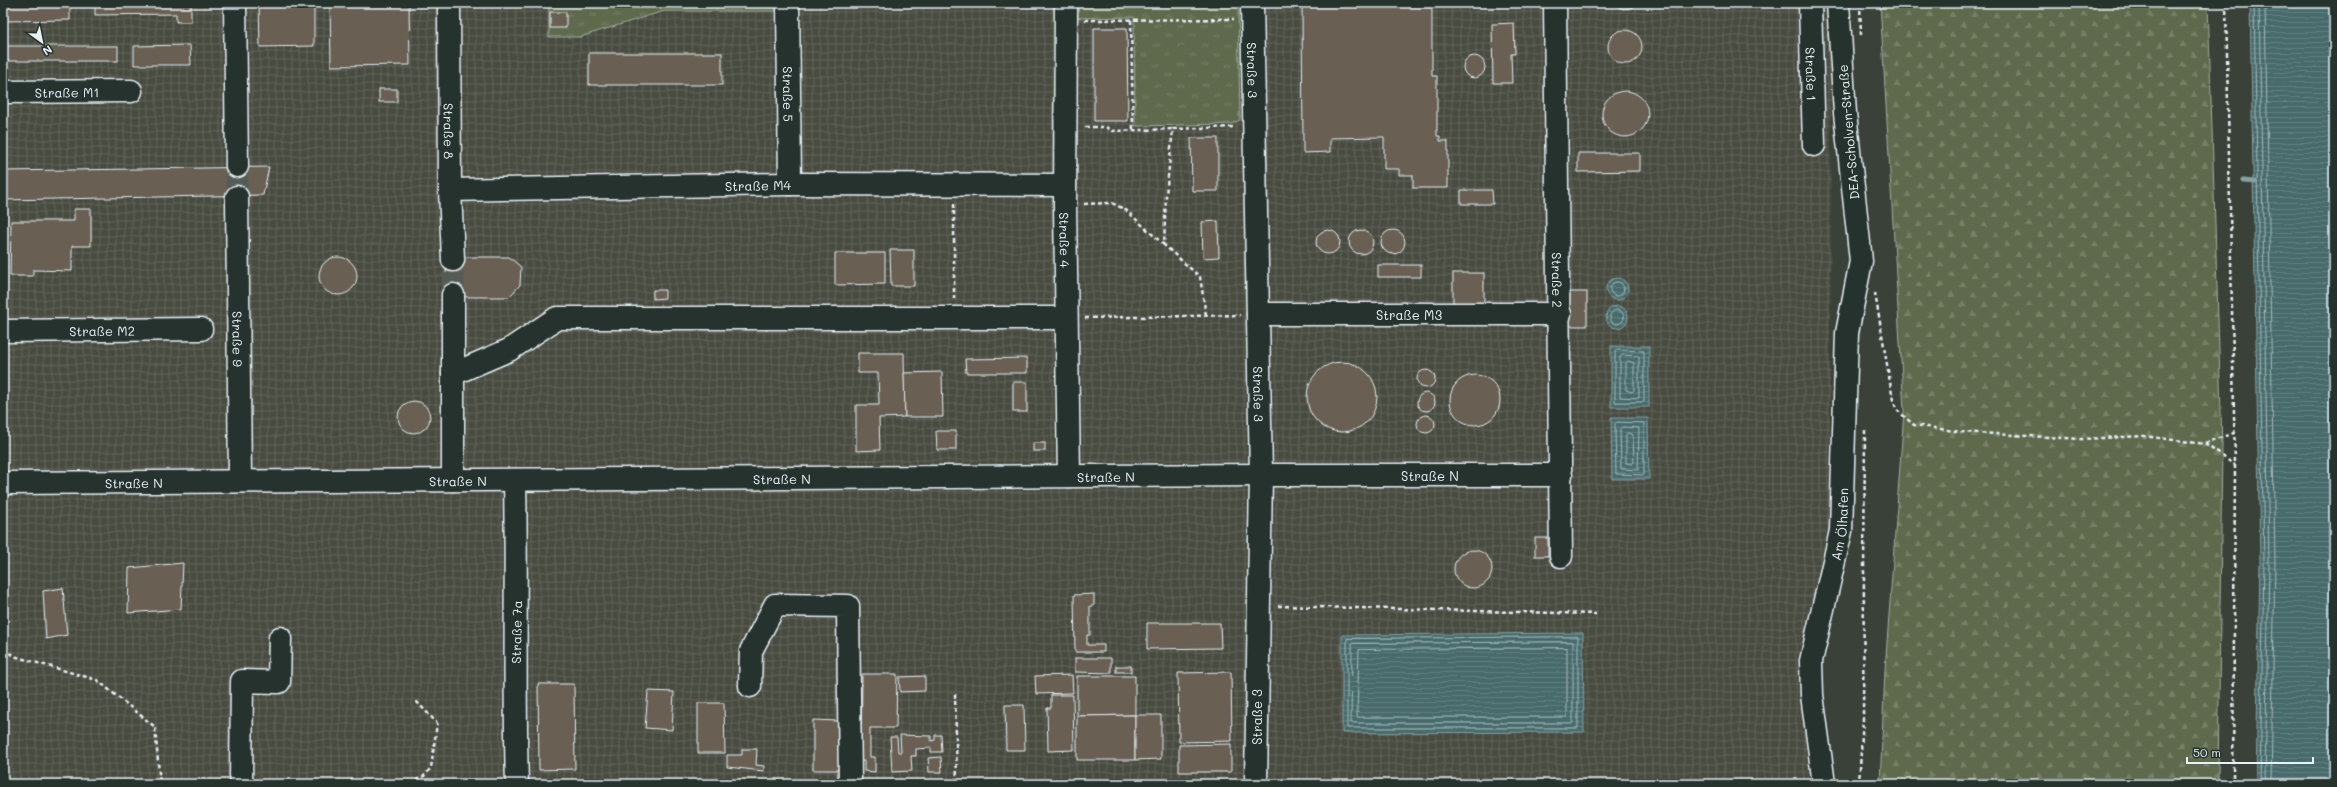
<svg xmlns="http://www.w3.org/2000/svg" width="2337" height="787" font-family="Mali,sans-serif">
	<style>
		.industrial { fill: url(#industrial-grid) }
		.grass { fill: url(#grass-tufts); stroke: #a3aea2 }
		.forest { fill: url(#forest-firs); stroke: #a3aea2 }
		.water { fill: url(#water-rules); stroke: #87a1a3 }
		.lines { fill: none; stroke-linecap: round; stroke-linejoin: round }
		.shore { stroke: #a7bbbf; stroke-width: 1 }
		.stream { stroke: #87a1a3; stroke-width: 5 }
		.building { fill: #696152; stroke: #e8f1f8 }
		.minor-tunnel { stroke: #545b55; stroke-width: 22; stroke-dasharray: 22 11; stroke-linecap: butt }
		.minor-casing { stroke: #e8f1f8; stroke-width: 25 }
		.path { stroke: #e8f1f8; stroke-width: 2.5; stroke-dasharray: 4 3; stroke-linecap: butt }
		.minor { stroke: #26332d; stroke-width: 22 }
		.labels { text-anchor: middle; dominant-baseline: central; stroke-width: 3; stroke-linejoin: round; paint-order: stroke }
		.street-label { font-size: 13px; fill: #e8f1f8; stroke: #26332d }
	</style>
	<defs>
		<pattern id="industrial-grid" width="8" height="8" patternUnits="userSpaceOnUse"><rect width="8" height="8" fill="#484b40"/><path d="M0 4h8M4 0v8" fill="none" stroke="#62655c"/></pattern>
		<pattern id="grass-tufts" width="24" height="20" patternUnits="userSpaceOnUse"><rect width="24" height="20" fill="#5e6b4d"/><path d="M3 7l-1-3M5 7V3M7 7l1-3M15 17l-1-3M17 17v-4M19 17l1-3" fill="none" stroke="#758167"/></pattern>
		<pattern id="forest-firs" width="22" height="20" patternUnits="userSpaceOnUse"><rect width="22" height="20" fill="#5e6b4d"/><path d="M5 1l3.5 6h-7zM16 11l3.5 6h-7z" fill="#758167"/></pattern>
		<pattern id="water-rules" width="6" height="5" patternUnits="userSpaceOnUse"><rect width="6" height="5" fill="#466b6a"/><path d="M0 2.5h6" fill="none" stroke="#618180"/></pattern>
	</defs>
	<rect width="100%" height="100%" fill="#3a4138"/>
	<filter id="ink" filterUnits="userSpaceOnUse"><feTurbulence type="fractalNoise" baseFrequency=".025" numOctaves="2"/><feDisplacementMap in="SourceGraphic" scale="8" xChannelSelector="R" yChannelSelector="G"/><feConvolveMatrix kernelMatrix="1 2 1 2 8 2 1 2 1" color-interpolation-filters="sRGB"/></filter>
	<g filter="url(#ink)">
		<polygon class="industrial" points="3,3 1828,3 1831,85 1830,524 1823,569 1808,631 1800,675 1817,784 3,784"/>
		<g class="grass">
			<polygon points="549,3 779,3 778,11 664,11 580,37 549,37"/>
			<polygon points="1072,3 1238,3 1240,120 1231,124 1135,126 1134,17 1071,18"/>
		</g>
		<polygon class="forest" points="1880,3 2208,3 2222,444 2218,784 1880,784 1885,670 1904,411"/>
		<g class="water">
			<polygon points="2250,3 2334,3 2334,784 2256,784 2260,562"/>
			<circle cx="1617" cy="289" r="11"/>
			<circle cx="1617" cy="317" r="11"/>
			<rect x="1611" y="346" width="38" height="61"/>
			<polygon points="1611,418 1648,418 1649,479 1612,479"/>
			<polygon points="1583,633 1584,732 1342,733 1342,635"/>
		</g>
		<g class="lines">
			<g class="shore">
				<polyline points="2254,3 2264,562 2260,784"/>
				<polyline points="2259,3 2269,562 2265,784"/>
				<polyline points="2265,3 2275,562 2271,784"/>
				<circle cx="1617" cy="289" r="7"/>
				<circle cx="1617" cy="317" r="7"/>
				<polygon points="1617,350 1644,351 1644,402 1615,402 1615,352"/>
				<polygon points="1622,355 1639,356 1639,398 1620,397 1620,357"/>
				<polygon points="1628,361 1634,363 1634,390 1632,392 1626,390 1626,363"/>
				<polygon points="1617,422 1644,423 1644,475 1616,474 1615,424"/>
				<polygon points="1622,427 1639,428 1638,470 1621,469 1620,429"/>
				<polygon points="1628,433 1633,435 1634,462 1632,464 1626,463 1626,435"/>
				<polygon points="1578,637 1578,728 1347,728 1347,639"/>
				<polygon points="1573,642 1573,723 1351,723 1352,644"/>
				<polygon points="1567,648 1567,717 1357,717 1359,650"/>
			</g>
			<polyline class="stream" points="2243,181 2255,182"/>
		</g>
		<g class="building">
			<polygon points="3,3 70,3 70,20 3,21"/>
			<polygon points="95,3 191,3 191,22 176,22 176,14 95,15"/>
			<polygon points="259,3 314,3 314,46 260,47"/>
			<polygon points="330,3 409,3 410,65 331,66"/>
			<polygon points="1308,3 1432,3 1432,76 1437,76 1437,136 1440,136 1440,141 1448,141 1448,188 1413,188 1413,175 1399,175 1399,169 1384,169 1384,137 1330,138 1330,152 1303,153 1302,7 1308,7"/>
			<polygon points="1612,3 1638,3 1631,8 1623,9"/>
			<rect x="550" y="12" width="16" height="16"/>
			<polygon points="1514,23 1515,54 1511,54 1512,83 1493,83 1492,24"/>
			<polygon points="1094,28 1127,28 1128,121 1094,121"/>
			<circle cx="1625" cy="47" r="17"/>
			<polygon points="190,45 191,65 134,65 134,46"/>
			<rect x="3" y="46" width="115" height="15"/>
			<rect x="589" y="53" width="133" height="32"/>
			<circle cx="1474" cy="67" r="11"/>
			<rect x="379" y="89" width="18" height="13"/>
			<circle cx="1625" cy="114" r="23"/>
			<polygon points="1191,138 1218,138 1218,191 1192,191"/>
			<polygon points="1578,153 1640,153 1640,171 1578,172"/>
			<polygon points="269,167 263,195 3,200 3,171"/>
			<polygon points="1461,190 1492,190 1493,204 1461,204"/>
			<polygon points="74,209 91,209 91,246 72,246 72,271 33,270 33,276 10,276 11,221 74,221"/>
			<polygon points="1218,221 1219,257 1203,258 1202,222"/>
			<circle cx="1393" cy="242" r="12"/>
			<circle cx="1328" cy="242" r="12"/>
			<circle cx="1361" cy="242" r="12"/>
			<polygon points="890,250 914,250 914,286 891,286"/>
			<polygon points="835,253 885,253 885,284 835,285"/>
			<circle cx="338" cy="276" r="19"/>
			<polygon points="456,257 509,257 521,267 520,285 509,297 456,297 446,286 446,268"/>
			<rect x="1378" y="265" width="43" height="12"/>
			<rect x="1453" y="273" width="31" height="31"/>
			<polygon points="653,290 665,290 665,298 653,299"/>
			<rect x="1568" y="292" width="19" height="34"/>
			<polygon points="858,353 904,353 905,417 879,418 880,450 856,451 856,405 879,405 878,373 858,373"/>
			<polygon points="1027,358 1027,373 966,373 965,359"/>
			<circle cx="1342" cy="397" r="35"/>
			<circle cx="1426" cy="379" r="9"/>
			<polygon points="942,372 943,417 905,417 904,373"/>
			<circle cx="1475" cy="400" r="25"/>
			<rect x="1013" y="382" width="14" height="30"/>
			<circle cx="1426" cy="402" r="9"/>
			<circle cx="414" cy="417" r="16"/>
			<circle cx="1426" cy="424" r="9"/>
			<polygon points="936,431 956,431 956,450 937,450"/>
			<rect x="1033" y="443" width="12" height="8"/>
			<rect x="1535" y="538" width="13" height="18"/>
			<circle cx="1473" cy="569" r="19"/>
			<polygon points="183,563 181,609 128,613 129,568"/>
			<polygon points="63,588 67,635 46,639 43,591"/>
			<polygon points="1094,594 1094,606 1090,606 1090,635 1087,635 1087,645 1104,645 1104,652 1075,652 1074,595"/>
			<polygon points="1147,623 1220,623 1221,648 1147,649"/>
			<polygon points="1075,658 1111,658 1111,673 1075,672"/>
			<rect x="1116" y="666" width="15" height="6"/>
			<polygon points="1231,672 1232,741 1179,742 1178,673"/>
			<polygon points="862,674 897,674 896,728 870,728 870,757 875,757 875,772 864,771 864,761 861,761"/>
			<polygon points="1072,675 1073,693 1036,694 1035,676"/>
			<polygon points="925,676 925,691 900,692 899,677"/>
			<polygon points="1077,676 1135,676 1135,715 1077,716"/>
			<polygon points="538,684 574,684 575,769 539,770"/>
			<polygon points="648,691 674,692 672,730 645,728"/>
			<polygon points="1051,695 1073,695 1074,750 1048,751 1047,708 1051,708"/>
			<polygon points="698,703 724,703 725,753 698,753"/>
			<polygon points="1005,705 1024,705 1025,750 1006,750"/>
			<polygon points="1135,715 1135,760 1077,760 1077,716"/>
			<polygon points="1135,715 1161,715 1161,759 1135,760"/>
			<polygon points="813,720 839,721 839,770 813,770"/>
			<polygon points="900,735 931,736 931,741 935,740 935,735 941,735 942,752 931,752 931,748 916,749 916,756 911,756 912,771 892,772 890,737 897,737 898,752 901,752"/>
			<polygon points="1231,744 1231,772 1179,772 1179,745"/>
			<polygon points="742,749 757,749 756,765 764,766 764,771 727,767 727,755 742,755"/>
			<polygon points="941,757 942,772 929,772 928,758"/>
		</g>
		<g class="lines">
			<g class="minor-tunnel">
				<polyline points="237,166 237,197"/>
				<polyline points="453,295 453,260"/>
			</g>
			<g class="minor-casing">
				<g id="minor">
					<polyline points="235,3 237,166"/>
					<path id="s1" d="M449,3L450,190L453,260"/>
					<path id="s2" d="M788,3L790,184"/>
					<path id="s3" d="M1066,3L1065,205L1069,476"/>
					<path id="s4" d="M1252,3L1261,475L1256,784"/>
					<path id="s5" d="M1555,3L1561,556"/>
					<path id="s6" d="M1810,3L1814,145"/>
					<path id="s7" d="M3,92L131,91"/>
					<path id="s8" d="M450,190L790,184L1065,185"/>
					<path id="s9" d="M237,197L240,481"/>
					<path id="s10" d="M1258,314H1560"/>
					<path id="s11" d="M3,331L201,329"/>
					<polyline points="453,374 509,350 557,318 1066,318"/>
					<polyline points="453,480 453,295"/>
					<path d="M515,480C517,581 514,683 517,784"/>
					<path id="s12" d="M3,483L1261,475H1561"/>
					<polyline points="750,686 751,651 775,605 848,606 850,784"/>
					<polyline points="241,784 242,681 279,682 280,638"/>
					<path id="s13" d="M1824,784L1812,695L1811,661L1841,531L1847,333L1861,261L1845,113L1838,3"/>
				</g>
			</g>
			<g class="path">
				<polyline points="1860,3 1861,36"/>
				<polyline points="2226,3 2235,465 2233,784"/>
				<polyline points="1085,20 1234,19"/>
				<polyline points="1131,20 1133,130"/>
				<polyline points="1085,127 1106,127 1111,131 1173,129"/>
				<polyline points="1084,204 1112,203 1126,210 1164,245"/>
				<polyline points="1875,293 1893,400 1897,410 1914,425 1961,432 2081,439 2144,436 2205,444 2235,465"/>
				<polyline points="954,299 954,202"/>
				<polyline points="1206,315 1200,277 1164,245 1166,195 1173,129 1236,127"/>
				<polyline points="1085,318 1240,315"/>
				<polyline points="2205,443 2234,433"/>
				<polyline points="1278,606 1596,614"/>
				<polyline points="3,650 17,657 97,680 155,727 160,784"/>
				<polyline points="955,694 957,784"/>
				<polyline points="345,784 351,780 408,784"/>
				<polyline points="410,784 424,776 431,768 437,723 415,700"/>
				<polyline points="1859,784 1863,719 1865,429"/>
			</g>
			<use href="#minor" class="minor"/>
		</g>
	</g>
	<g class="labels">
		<g class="street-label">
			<text stroke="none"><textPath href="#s4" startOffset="67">Straße 3</textPath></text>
			<text stroke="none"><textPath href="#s6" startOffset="71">Straße 1</textPath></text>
			<text stroke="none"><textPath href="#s7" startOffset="64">Straße M1</textPath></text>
			<text stroke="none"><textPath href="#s2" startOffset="91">Straße 5</textPath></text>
			<text stroke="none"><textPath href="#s1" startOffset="128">Straße 8</textPath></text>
			<text transform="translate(1848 132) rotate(-95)">DEA-Scholven-Straße</text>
			<text stroke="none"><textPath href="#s8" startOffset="308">Straße M4</textPath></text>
			<text stroke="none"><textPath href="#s3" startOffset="237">Straße 4</textPath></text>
			<text stroke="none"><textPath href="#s5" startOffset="277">Straße 2</textPath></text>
			<text stroke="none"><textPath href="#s10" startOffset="151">Straße M3</textPath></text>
			<text stroke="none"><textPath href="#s11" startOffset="99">Straße M2</textPath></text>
			<text stroke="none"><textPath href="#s9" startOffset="142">Straße 9</textPath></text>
			<text stroke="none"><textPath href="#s4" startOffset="391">Straße 3</textPath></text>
			<text stroke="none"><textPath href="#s12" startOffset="1427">Straße N</textPath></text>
			<text stroke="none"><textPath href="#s12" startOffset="1103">Straße N</textPath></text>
			<text stroke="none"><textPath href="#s12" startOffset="779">Straße N</textPath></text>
			<text stroke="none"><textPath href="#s12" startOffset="455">Straße N</textPath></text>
			<text stroke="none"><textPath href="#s12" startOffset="131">Straße N</textPath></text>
			<text stroke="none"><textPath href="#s13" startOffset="264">Am Ölhafen</textPath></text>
			<text transform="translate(516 632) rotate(-89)">Straße 7a</text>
			<text transform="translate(1256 717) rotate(-90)">Straße 3</text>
		</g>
	</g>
	<rect width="2337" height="787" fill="none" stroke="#26332d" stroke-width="16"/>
	<rect x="8" y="8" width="2321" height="771" fill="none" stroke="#e8f1f8" stroke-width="1.5" filter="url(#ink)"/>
	<g transform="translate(42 42) rotate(147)" stroke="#26332d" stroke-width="3" paint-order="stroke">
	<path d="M0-3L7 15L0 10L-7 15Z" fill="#e8f1f8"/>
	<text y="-6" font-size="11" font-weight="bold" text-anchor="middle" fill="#e8f1f8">N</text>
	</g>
	<path d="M2187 757v6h126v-6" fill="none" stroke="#e8f1f8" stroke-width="2"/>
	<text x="2193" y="757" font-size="12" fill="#e8f1f8" stroke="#26332d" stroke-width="3" paint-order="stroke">50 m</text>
</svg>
